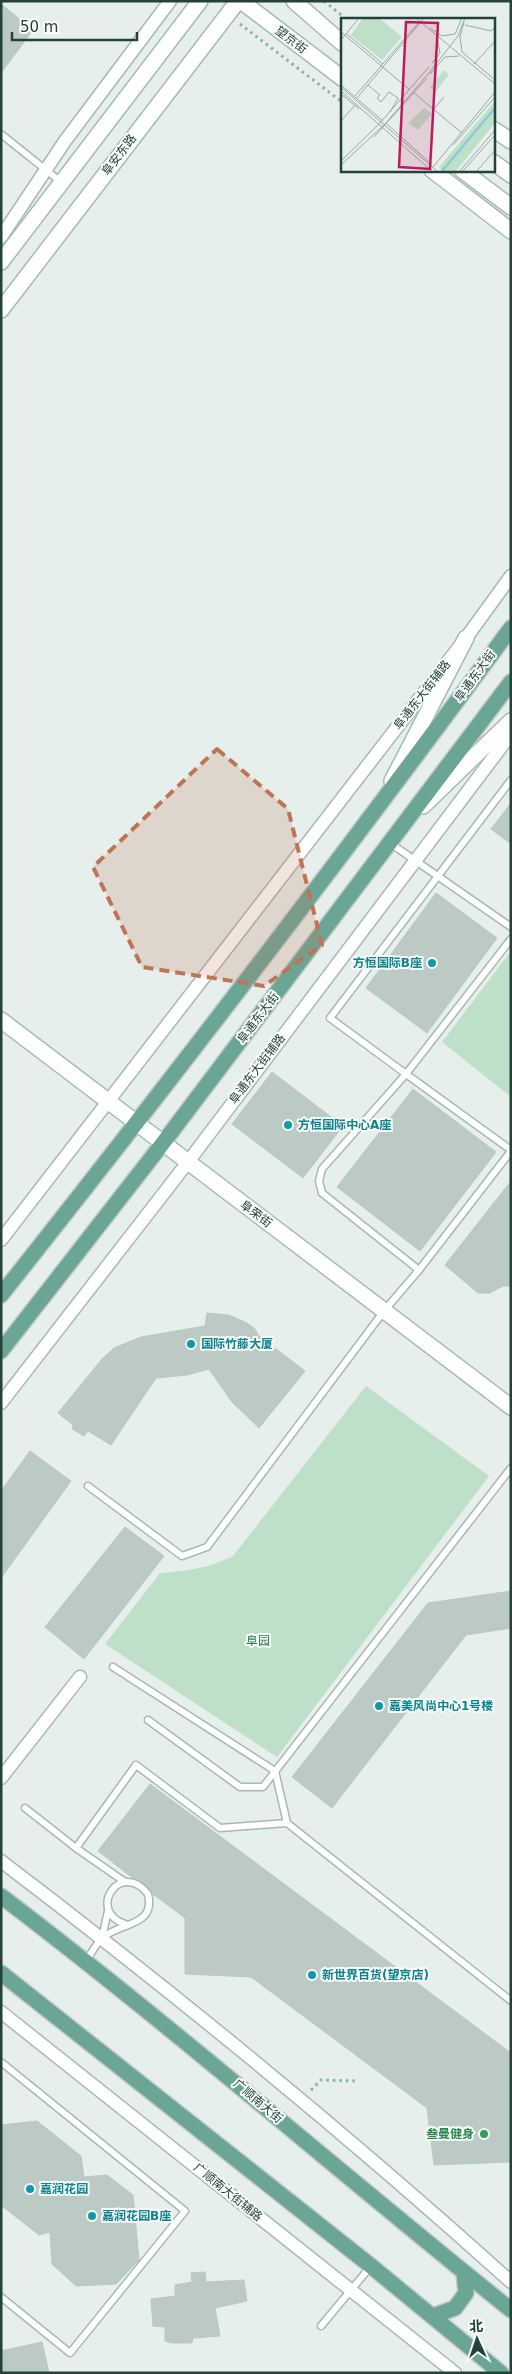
<svg xmlns="http://www.w3.org/2000/svg" width="512" height="2374" font-family="'DejaVu Sans','Noto Sans SC',sans-serif">
	<style>
		.green { fill: #bfe0c8 }
		.building { fill: #bbcac4; stroke: #b8c9c2 }
		.lines { fill: none; stroke-linecap: round; stroke-linejoin: round }
		.lane-casing { stroke: #a8b8b2; stroke-width: 9 }
		.street-casing { stroke: #a8b8b2; stroke-width: 15 }
		.secondary-casing { stroke: #a4bbb3; stroke-width: 18 }
		.primary-casing { stroke: #c2cac8; stroke-width: 18 }
		.path { stroke: #86b3a5; stroke-width: 3; stroke-dasharray: 2.5 4; stroke-linecap: butt }
		.lane { stroke: #fff; stroke-width: 6 }
		.street { stroke: #fff; stroke-width: 12 }
		.secondary { stroke: #fff; stroke-width: 15 }
		.primary { stroke: #6aa596; stroke-width: 15 }
		.marked { fill: #c07456; fill-opacity: 0.2; stroke: #c07456; stroke-width: 4; stroke-dasharray: 10 6; stroke-linejoin: round }
		.culture-dot { fill: #0f9aa8; stroke: #f7fbf9; stroke-width: 2 }
		.leisure-dot { fill: #2e9e5b; stroke: #f7fbf9; stroke-width: 2 }
		.labels { text-anchor: middle; dominant-baseline: central; stroke-width: 4; stroke-linejoin: round; paint-order: stroke }
		.street-label { font-size: 12px; fill: #24423a; stroke: #f7fbf9 }
		.culture-label { font-size: 12px; font-weight: bold; fill: #0d838f; stroke: #f7fbf9; text-anchor: start }
		.park-label { font-size: 12px; fill: #2d7a4b; stroke: #f7fbf9 }
		.leisure-label { font-size: 12px; font-weight: bold; fill: #27864d; stroke: #f7fbf9; text-anchor: end }
		.inset-river { fill: none; stroke: #8ec9d4; stroke-width: 2.5 }
		.inset-road { fill: none; stroke: #98aaa4; stroke-width: 1 }
		.view { fill: #c2185b; fill-opacity: 0.15; stroke: #c2185b; stroke-width: 2.5 }
		.inset-edge { fill: none; stroke: #24423a; stroke-width: 2.5 }
	</style>
	<rect width="100%" height="100%" fill="#e6efeb"/>
	<g class="green">
		<polygon points="511,951 511,1097 442,1042"/>
		<path d="M366,1386L489,1476L277,1757L105,1644L160,1573C187,1571 209,1568 233,1556Z"/>
	</g>
	<g class="building">
		<polygon points="1,4 33,30 1,73"/>
		<polygon points="511,803 511,844 491,829"/>
		<polygon points="436,893 497,938 427,1033 366,988"/>
		<polygon points="272,1072 343,1126 303,1178 232,1124"/>
		<polygon points="413,1089 496,1152 420,1251 337,1187"/>
		<polygon points="511,1181 511,1286 503,1286 490,1293 478,1293 445,1265"/>
		<polygon points="207,1313 229,1315 247,1323 255,1329 258,1335 305,1371 259,1428 232,1402 209,1369 187,1375 156,1378 111,1445 88,1431 84,1436 72,1429 73,1425 58,1413 102,1359 114,1348 141,1337 205,1326"/>
		<polygon points="30,1451 71,1481 1,1578 1,1491"/>
		<polygon points="125,1527 164,1556 84,1659 45,1627"/>
		<polygon points="511,1591 511,1628 466,1635 332,1808 292,1777 428,1603"/>
		<polygon points="150,1784 511,2053 511,2162 434,2165 427,2108 251,1977 185,1974 185,1918 153,1894 141,1881 134,1879 98,1851"/>
		<polygon points="37,2121 81,2156 84,2177 107,2175 133,2195 139,2260 116,2284 76,2286 52,2264 50,2232 39,2235 1,2205 1,2125"/>
		<polygon points="205,2272 206,2282 244,2280 247,2301 215,2308 220,2336 193,2338 192,2343 172,2343 165,2341 165,2327 153,2326 151,2299 175,2296 175,2285 192,2282 191,2273"/>
		<polygon points="42,2342 49,2373 1,2373 1,2351"/>
	</g>
	<g class="lines">
		<g class="lane-casing">
			<g id="lane">
				<polyline points="1,134 61,182"/>
				<polyline points="511,780 330,1018 406,1074 511,939"/>
				<polyline points="390,843 511,927"/>
				<polyline points="419,1270 322,1193 319,1181 322,1169 406,1074 511,1150"/>
				<polyline points="88,1486 182,1556 207,1547 384,1311 419,1270 511,1151"/>
				<polyline points="113,1667 275,1771 287,1823"/>
				<polyline points="148,1720 240,1787 263,1787 511,1468"/>
				<polyline points="25,1808 76,1848"/>
				<polyline points="125,1882 76,1848 136,1765 220,1828 287,1823 511,2001"/>
				<polyline points="102,1938 108,1911"/>
				<path d="M86,1961C91,1954 96,1944 102,1938C120,1922 156,1927 148,1894C120,1859 86,1911 125,1924"/>
				<polyline points="1,2062 185,2211 70,2353 1,2297"/>
				<polyline points="321,2326 371,2266"/>
			</g>
		</g>
		<g class="street-casing">
			<g id="street">
				<polyline points="1,237 65,141 170,1"/>
				<polyline points="1,1240 466,638 511,576"/>
				<polyline points="1,1403 188,1162 511,734"/>
				<polyline points="1,1778 80,1677"/>
				<path d="M1,1861C177,1995 347,2134 511,2282"/>
				<polyline points="1,2012 455,2373"/>
			</g>
		</g>
		<g class="secondary-casing">
			<g id="secondary">
				<polyline points="241,1 342,78"/>
				<polyline points="294,1 342,43"/>
				<polyline points="493,129 511,141"/>
				<polyline points="493,162 511,175"/>
				<polyline points="432,170 511,231"/>
				<polyline points="462,170 511,207"/>
				<polyline points="1,262 200,1"/>
				<polyline points="1,310 238,1"/>
				<polyline points="392,781 466,638"/>
				<polyline points="423,806 511,721"/>
				<polyline points="1,1020 511,1407"/>
			</g>
		</g>
		<g class="primary-casing">
			<g id="primary">
				<path d="M1,1295C175,1076 345,853 511,628"/>
				<polyline points="1,1351 163,1143 511,682"/>
				<path d="M1,1896C176,2029 340,2173 511,2310"/>
				<polyline points="1,1973 371,2266 501,2373"/>
				<polyline points="433,2316 455,2308 466,2293 464,2273"/>
			</g>
		</g>
		<g class="path">
			<polyline points="324,1 346,19"/>
			<polyline points="240,24 342,102"/>
			<polyline points="311,2090 321,2080 357,2081"/>
		</g>
		<use href="#lane" class="lane"/>
		<use href="#street" class="street"/>
		<use href="#secondary" class="secondary"/>
		<use href="#primary" class="primary"/>
	</g>
	<path class="marked" d="M217,749L288,809L322,945L264,986L142,967L93,867Z"/>
	<g class="culture-dot">
		<circle cx="432" cy="963" r="5"/>
		<circle cx="288" cy="1125" r="5"/>
		<circle cx="191" cy="1344" r="5"/>
		<circle cx="379" cy="1706" r="5"/>
		<circle cx="312" cy="1975" r="5"/>
		<circle cx="30" cy="2189" r="5"/>
		<circle cx="92" cy="2216" r="5"/>
	</g>
	<circle class="leisure-dot" cx="484" cy="2134" r="5"/>
	<g class="labels">
		<g class="street-label">
			<text transform="translate(291 40) rotate(37)">望京街</text>
			<text transform="translate(119 155) rotate(-53)">阜安东路</text>
			<text transform="translate(475 676) rotate(-54)">阜通东大街</text>
			<text transform="translate(422 695) rotate(-52)">阜通东大街辅路</text>
			<text transform="translate(258 1018) rotate(-53)">阜通东大街</text>
			<text transform="translate(257 1069) rotate(-53)">阜通东大街辅路</text>
			<text transform="translate(256 1214) rotate(37)">阜荣街</text>
			<text transform="translate(258 2101) rotate(40)">广顺南大街</text>
			<text transform="translate(228 2192) rotate(39)">广顺南大街辅路</text>
		</g>
		<g class="culture-label">
			<text x="422" y="963" text-anchor="end">方恒国际B座</text>
			<text x="298" y="1125">方恒国际中心A座</text>
			<text x="201" y="1344">国际竹藤大厦</text>
			<text x="389" y="1706">嘉美风尚中心1号楼</text>
			<text x="322" y="1975">新世界百货(望京店)</text>
			<text x="40" y="2189">嘉润花园</text>
			<text x="102" y="2216">嘉润花园B座</text>
		</g>
		<g class="park-label">
			<text x="258" y="1641">阜园</text>
		</g>
		<g class="leisure-label">
			<text x="474" y="2134">叁曼健身</text>
		</g>
	</g>
	<g transform="translate(341 18)">
		<rect width="154" height="154" fill="#e6efeb"/>
		<path d="M22,0H38L61,19L41,42L10,17ZM103,52L108,57L94,74L89,69ZM154,83V105L114,154H101L98,149ZM83,90L91,96L77,112L67,105Z" fill="#bfe0c8"/>
		<path class="inset-river" d="M101,153L154,90"/>
		<path class="inset-road" d="M75,0L154,66M123,4L119,19L121,34L154,62M124,7L150,13L154,9M89,10L101,18L114,16L121,0M0,14L69,72M6,16L42,46M0,22L18,0M91,45L99,35L96,19M133,46L154,23M89,56L104,39L118,38M0,67L42,103M27,67L39,77L36,80L40,84L48,74L57,80L49,94M0,69L97,154M0,73L92,154M73,75L121,115M0,76L18,91M14,78L79,3M16,80L83,0M93,91L103,79M0,103L14,87M46,106L88,144M33,119L86,60M112,127L154,79M0,143L38,106L88,49M0,147L44,106L88,55L117,18L124,0M92,149L154,74M118,154L154,112M121,154L154,117M135,154L154,132"/>
		<path class="view" d="M65,4L97,5L89,151L58,149Z"/>
		<rect width="154" height="154" class="inset-edge"/>
	</g>
	<rect width="512" height="2374" fill="none" stroke="#24423a" stroke-width="5"/>
	<g transform="translate(477 2339) rotate(357)" stroke="#f7fbf9" stroke-width="4" paint-order="stroke">
	<path d="M0-4L9 19L0 12L-9 19Z" fill="#24423a"/>
	<text y="-8" font-size="14" font-weight="bold" text-anchor="middle" fill="#24423a">北</text>
	</g>
	<path d="M12 32v8h125v-8" fill="none" stroke="#24423a" stroke-width="2.5"/>
	<text x="20" y="32" font-size="15" fill="#24423a" stroke="#f7fbf9" stroke-width="4" paint-order="stroke">50 m</text>
</svg>
